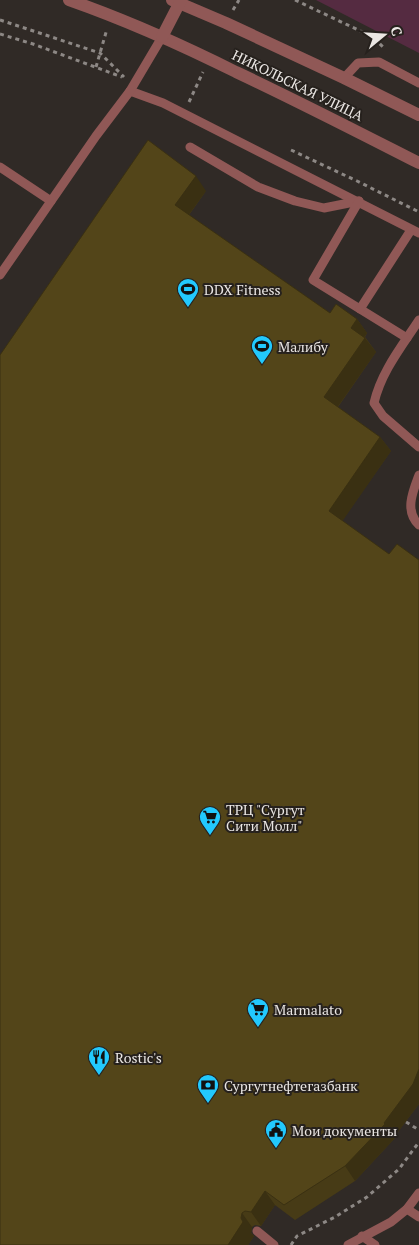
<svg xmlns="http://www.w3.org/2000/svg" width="419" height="1245" font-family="'PT Serif',serif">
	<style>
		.green { fill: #552b41 }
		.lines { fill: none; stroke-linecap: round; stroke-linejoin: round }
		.path { stroke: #8d8885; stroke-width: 3; stroke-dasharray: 4 4; stroke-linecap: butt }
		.service { stroke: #905856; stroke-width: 9 }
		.minor { stroke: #905856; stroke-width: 12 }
		.wall { fill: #473b16 }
		.shaded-wall { fill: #3a3012 }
		.building { fill: #534519; stroke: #3a3012 }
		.labels { text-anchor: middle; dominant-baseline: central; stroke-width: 4; stroke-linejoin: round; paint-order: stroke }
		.street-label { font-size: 14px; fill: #eae6e3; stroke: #26211d }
		.poi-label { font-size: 14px; fill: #eae6e3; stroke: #26211d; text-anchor: start }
	</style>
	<rect width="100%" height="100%" fill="#302a26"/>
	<polygon class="green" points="316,0 419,0 419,53"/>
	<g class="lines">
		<g class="path">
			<polyline points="295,0 373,37 384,48"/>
			<polyline points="233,10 239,0"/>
			<polyline points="0,20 100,53 124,77"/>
			<polyline points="0,34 33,44 122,77"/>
			<polyline points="96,67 107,29"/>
			<polyline points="189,102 203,72"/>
			<polyline points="291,150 357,181 419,212"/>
			<polyline points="406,1122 419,1130"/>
			<polyline points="291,1245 297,1236 335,1217 367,1197 399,1169 419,1142"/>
		</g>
		<g class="service">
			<polyline points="344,78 358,63 379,62 419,83"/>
			<polyline points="130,91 163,103 419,233"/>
			<polyline points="190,147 258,187 295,201 324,208 359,201"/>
			<polyline points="0,167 51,201"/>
			<polyline points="359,201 313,280 407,338"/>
			<polyline points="0,275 96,136 130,91 162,37"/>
			<polyline points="360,309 411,230"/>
			<path d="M419,320C402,346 381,372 374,403L383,416L419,447"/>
			<path d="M419,475C413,491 404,511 419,525"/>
			<polyline points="407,1209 419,1217"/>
			<polyline points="257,1231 274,1245"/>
			<polyline points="362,1236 375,1245"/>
			<polyline points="348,1245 391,1222 407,1209 419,1193"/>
		</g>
		<g class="minor">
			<path d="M69,0C126,20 182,45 236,72C298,101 358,132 419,163"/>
			<polyline points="172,0 226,23 344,78 419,115"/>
			<polyline points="162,37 181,0"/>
		</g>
	</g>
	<polygon class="wall" points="206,191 189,215 330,313 357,319 367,333 365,337 376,352 338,407 380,437 391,451 342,521 389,554 419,560 419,1104 394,1137 395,1138 355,1181 295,1220 275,1205 261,1226 255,1225 252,1227 251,1233 254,1236 248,1245 0,1245 0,355"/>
	<g class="shaded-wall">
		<polygon points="196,176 206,191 185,220 175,205"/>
		<polygon points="357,319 367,333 361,342 351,328"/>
		<polygon points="365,338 376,352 334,412 324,397"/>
		<polygon points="380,437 391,451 339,526 329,511"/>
		<polygon points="419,1069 419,1104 394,1137 395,1138 355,1181 345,1166 384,1123"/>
		<polygon points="265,1191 275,1205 261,1226 251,1212"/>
		<polygon points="242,1213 252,1227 251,1233 254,1236 248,1245 228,1245 241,1218"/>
	</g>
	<polygon class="building" points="148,140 196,176 175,205 330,313 336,304 357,319 351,328 365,338 324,397 380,437 329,511 389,554 397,544 419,560 419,1069 413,1084 384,1123 385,1124 345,1166 284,1205 265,1191 251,1212 245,1211 242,1213 241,1218 243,1222 228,1245 0,1245 0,355"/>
	<defs>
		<g id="stadium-pin" transform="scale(1.125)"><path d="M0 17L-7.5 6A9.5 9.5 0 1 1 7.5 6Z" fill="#22c9fe" stroke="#26211d"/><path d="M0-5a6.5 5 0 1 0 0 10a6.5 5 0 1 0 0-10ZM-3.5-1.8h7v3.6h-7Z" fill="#111"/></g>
		<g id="supermarket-pin" transform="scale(1.125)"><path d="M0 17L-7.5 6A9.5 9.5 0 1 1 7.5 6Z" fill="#22c9fe" stroke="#26211d"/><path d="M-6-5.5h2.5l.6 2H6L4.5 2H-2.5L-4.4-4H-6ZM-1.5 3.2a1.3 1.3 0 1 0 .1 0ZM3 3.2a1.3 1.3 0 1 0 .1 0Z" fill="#111"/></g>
		<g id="restaurant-pin" transform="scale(1.125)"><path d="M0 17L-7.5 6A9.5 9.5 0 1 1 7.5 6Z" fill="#22c9fe" stroke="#26211d"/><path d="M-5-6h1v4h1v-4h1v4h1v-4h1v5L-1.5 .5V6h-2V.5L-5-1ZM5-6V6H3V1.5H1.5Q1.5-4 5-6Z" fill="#111"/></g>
		<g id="bank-pin" transform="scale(1.125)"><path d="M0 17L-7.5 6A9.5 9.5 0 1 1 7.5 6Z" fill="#22c9fe" stroke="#26211d"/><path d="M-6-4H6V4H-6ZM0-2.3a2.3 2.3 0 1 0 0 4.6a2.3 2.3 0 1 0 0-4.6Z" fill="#111"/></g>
		<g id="civic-pin" transform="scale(1.125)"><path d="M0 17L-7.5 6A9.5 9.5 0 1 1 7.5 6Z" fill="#22c9fe" stroke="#26211d"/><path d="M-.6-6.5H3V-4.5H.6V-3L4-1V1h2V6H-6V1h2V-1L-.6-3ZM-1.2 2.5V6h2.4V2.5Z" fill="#111"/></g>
	</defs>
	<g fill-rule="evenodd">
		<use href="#stadium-pin" x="188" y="289"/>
		<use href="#stadium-pin" x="262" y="346"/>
		<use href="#supermarket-pin" x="210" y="817"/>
		<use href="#supermarket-pin" x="258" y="1009"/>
		<use href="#restaurant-pin" x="99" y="1057"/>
		<use href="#bank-pin" x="208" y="1085"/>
		<use href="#civic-pin" x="276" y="1130"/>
	</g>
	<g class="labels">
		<g class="street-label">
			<text transform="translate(298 85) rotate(26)">НИКОЛЬСКАЯ УЛИЦА</text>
		</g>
		<g class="poi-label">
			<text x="204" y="289">DDX Fitness</text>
			<text x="278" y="346">Малибу</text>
			<text x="226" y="809">ТРЦ "Сургут<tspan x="226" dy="16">Сити Молл"</tspan></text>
			<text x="274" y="1009">Marmalato</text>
			<text x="115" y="1057">Rostic's</text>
			<text x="224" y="1085">Сургутнефтегазбанк</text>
			<text x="292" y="1130">Мои документы</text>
		</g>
	</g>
	<g transform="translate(384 35) rotate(72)" stroke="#26211d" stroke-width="4" paint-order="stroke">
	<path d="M0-4L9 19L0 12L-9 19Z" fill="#eae6e3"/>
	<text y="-8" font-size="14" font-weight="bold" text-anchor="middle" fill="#eae6e3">С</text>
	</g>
</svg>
